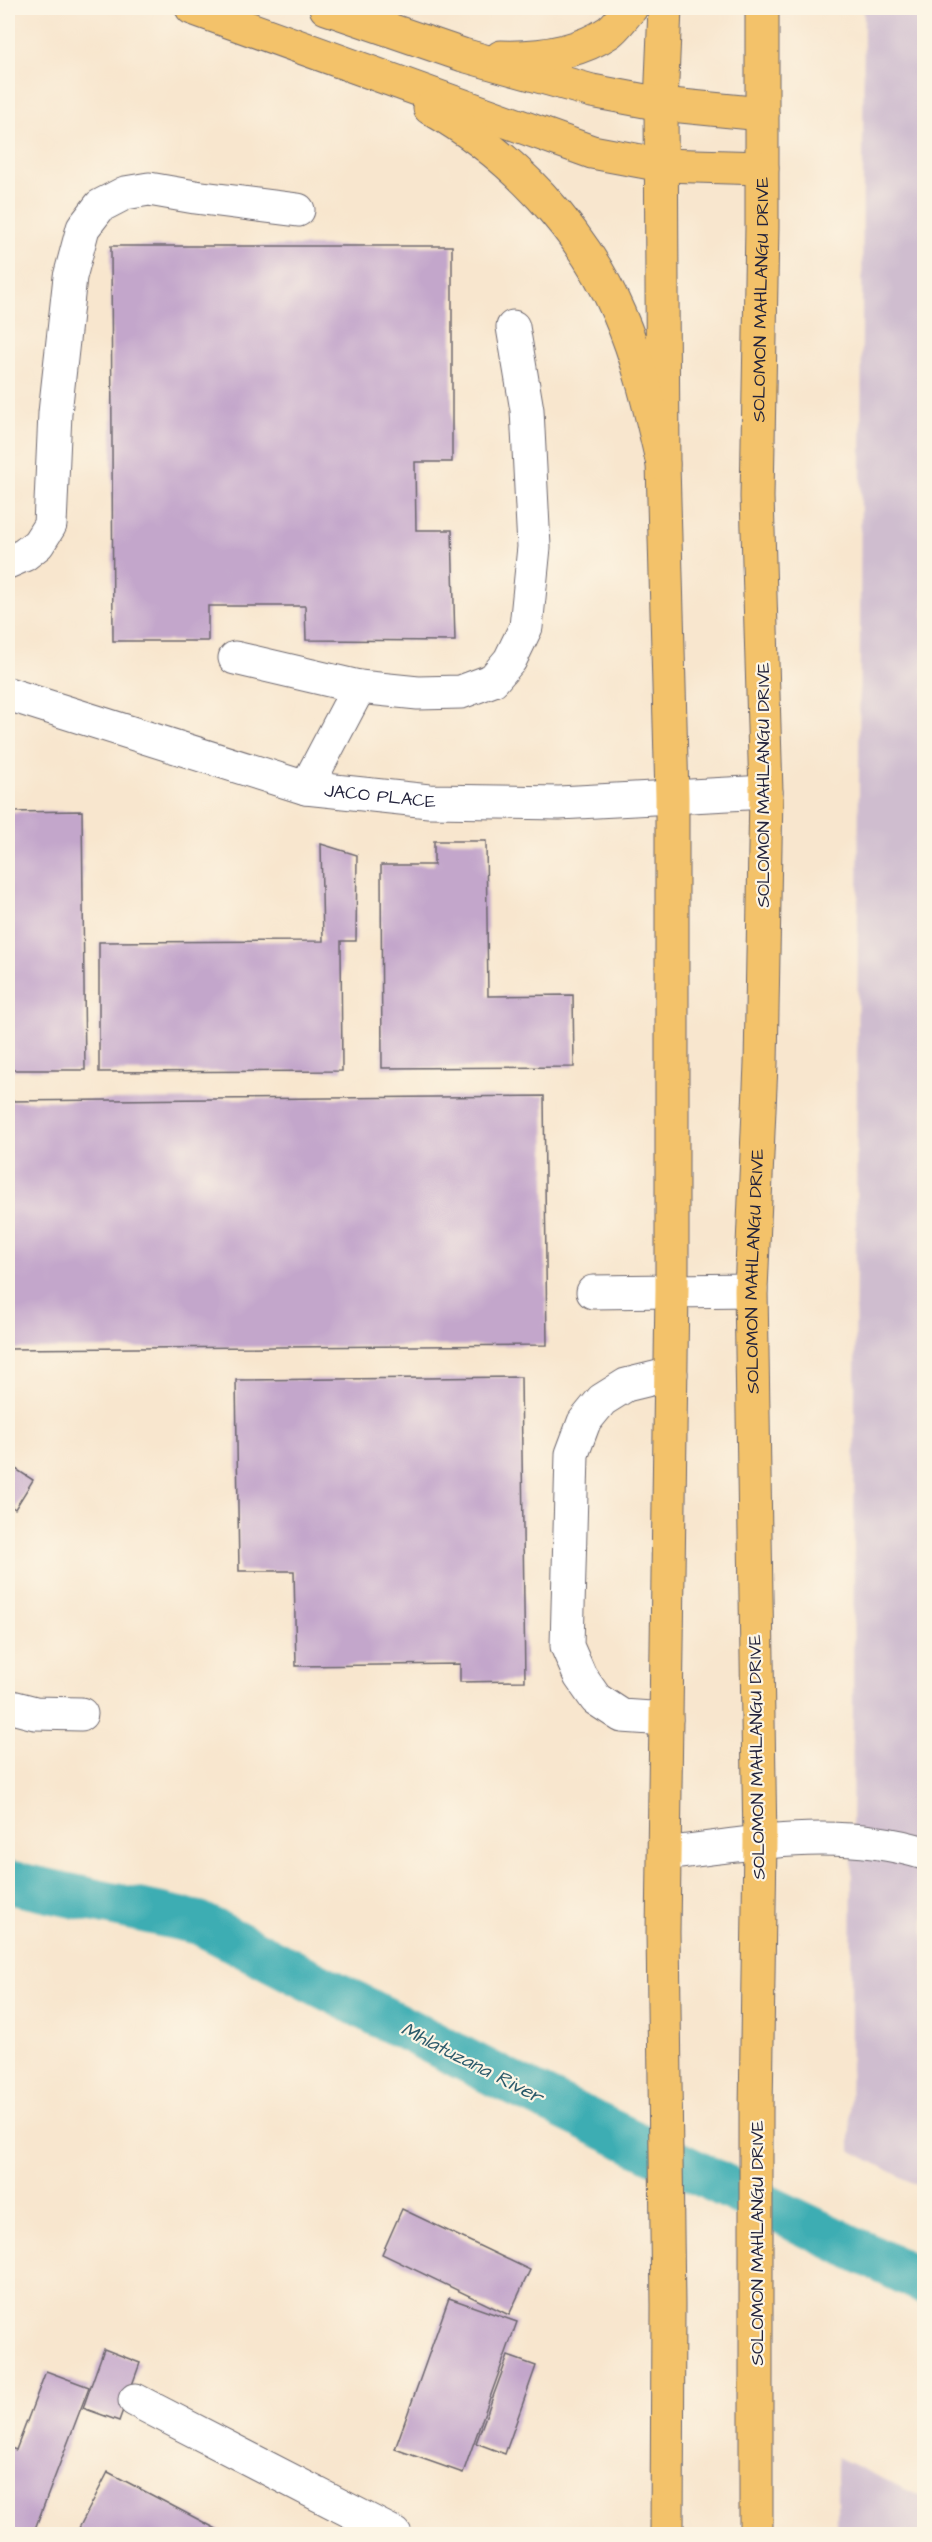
<svg xmlns="http://www.w3.org/2000/svg" width="932" height="2542" font-family="'Architects Daughter',sans-serif">
	<style>
		.industrial { fill: #cfbdcf }
		.lines { fill: none; stroke-linecap: round; stroke-linejoin: round }
		.canal { stroke: #3cadb3; stroke-width: 44 }
		.building { fill: #c3a6cb }
		.minor-casing { stroke: #6d676e; stroke-width: 35 }
		.major-casing { stroke: #6d676e; stroke-width: 35 }
		.highway-casing { stroke: #6d676e; stroke-width: 35 }
		.minor { stroke: #fff; stroke-width: 33 }
		.major { stroke: #f3c26a; stroke-width: 33 }
		.highway { stroke: #f3c26a; stroke-width: 33 }
		.labels { text-anchor: middle; dominant-baseline: central; stroke-width: 4.5; stroke-linejoin: round; paint-order: stroke }
		.street-label { font-size: 18px; fill: #22223b; stroke: #fcf5e5 }
		.water-label { font-size: 20px; font-style: italic; fill: #2c5a6b; stroke: #fcf5e5 }
	</style>
	<rect width="100%" height="100%" fill="#fcf5e5"/>
	<filter id="ink" filterUnits="userSpaceOnUse"><feTurbulence type="fractalNoise" baseFrequency=".0167" numOctaves="2"/><feDisplacementMap in="SourceGraphic" scale="12" xChannelSelector="R" yChannelSelector="G"/><feConvolveMatrix kernelMatrix="1 2 1 2 8 2 1 2 1" color-interpolation-filters="sRGB"/></filter>
	<filter id="wash" filterUnits="userSpaceOnUse"><feTurbulence type="fractalNoise" baseFrequency=".008" numOctaves="4" result="noise"/><feDisplacementMap in="SourceGraphic" scale="24" xChannelSelector="R" yChannelSelector="G"/><feGaussianBlur stdDeviation="1.35" result="paint"/><feColorMatrix in="noise" values="0 0 0 0 0 0 0 0 0 0 0 0 0 0 0 0 0 1.4 0 .05"/><feComposite in="paint" operator="in"/></filter>
	<g filter="url(#wash)">
		<rect width="100%" height="100%" fill="#f8e6ce"/>
		<g class="industrial">
			<polygon points="864,8 924,8 924,2189 850,2150"/>
			<polygon points="837,2457 924,2498 924,2534 837,2534"/>
		</g>
		<g class="lines">
			<polyline class="canal" points="8,1882 199,1923 497,2076 924,2282"/>
		</g>
		<g id="blocks">
			<g class="building">
				<polygon points="111,246 452,246 452,462 415,462 416,530 452,530 455,641 306,640 305,606 208,606 208,641 113,641"/>
				<polygon points="82,811 85,1070 8,1070 8,812"/>
				<polygon points="434,841 486,841 488,996 573,995 574,1067 382,1068 381,865 434,865"/>
				<polygon points="321,844 357,855 356,941 341,941 342,1071 99,1072 99,942 323,941"/>
				<polygon points="544,1096 547,1345 8,1349 8,1101"/>
				<polygon points="521,1377 525,1681 460,1682 460,1664 296,1666 294,1571 239,1571 236,1380"/>
				<polygon points="922,1428 924,1429 924,1687 921,1687"/>
				<polygon points="8,1464 33,1480 15,1509 8,1504"/>
				<polygon points="402,2209 530,2270 509,2315 382,2254"/>
				<polygon points="449,2298 517,2322 463,2473 395,2449"/>
				<polygon points="104,2349 140,2363 119,2421 83,2408"/>
				<polygon points="508,2356 536,2366 505,2454 476,2443"/>
				<polygon points="46,2371 89,2387 33,2534 8,2534 8,2447 16,2450"/>
				<polygon points="108,2472 226,2534 76,2534"/>
			</g>
		</g>
	</g>
	<g filter="url(#ink)">
		<use href="#blocks" fill-opacity="0" stroke="#6d676e" stroke-width="1.5"/>
		<g class="lines">
			<g class="minor-casing">
				<g id="minor">
					<polyline points="8,562 24,555 38,544 50,525 55,413 70,277 83,228 100,206 125,193 149,189 195,197 298,210"/>
					<polyline points="235,658 359,687 418,693 461,692 493,680 510,660 526,627 534,547 527,410 513,327"/>
					<path id="s1" d="M8,694L306,788L429,801L559,803L766,792"/>
					<polyline points="306,788 359,687"/>
					<polyline points="593,1292 751,1290"/>
					<polyline points="8,1706 35,1713 81,1714"/>
					<polyline points="666,1719 622,1716 596,1699 580,1676 567,1646 572,1454 584,1422 602,1400 626,1385 671,1374"/>
					<path d="M665,1854C750,1843 841,1827 924,1853"/>
					<polyline points="135,2400 395,2534"/>
				</g>
			</g>
			<g class="major-casing">
				<g id="major">
					<polyline points="665,8 661,104 663,464 672,797 672,1289 663,1932 668,2305 667,2534"/>
					<path id="s2" d="M756,2534V2110L760,1842L751,1290L761,1064L766,792L757,497L762,227V8"/>
				</g>
			</g>
			<g class="highway-casing">
				<g id="highway">
					<polyline points="192,8 592,152 662,165 762,168"/>
					<polyline points="326,8 463,55 592,91 661,104 762,114"/>
					<path d="M501,57C537,58 578,53 609,32C617,26 624,15 631,8"/>
					<path d="M430,108C511,154 582,228 619,314C640,362 651,413 663,464"/>
				</g>
			</g>
			<use href="#minor" class="minor"/>
			<use href="#major" class="major"/>
			<use href="#highway" class="highway"/>
		</g>
	</g>
	<g class="labels">
		<g class="street-label">
			<text stroke="none"><textPath href="#s2" startOffset="2235">SOLOMON MAHLANGU DRIVE</textPath></text>
			<text transform="translate(763 785) rotate(-90)">SOLOMON MAHLANGU DRIVE</text>
			<text stroke="none"><textPath href="#s1" startOffset="387">JACO PLACE</textPath></text>
			<text stroke="none"><textPath href="#s2" startOffset="1263">SOLOMON MAHLANGU DRIVE</textPath></text>
			<text transform="translate(757 1757) rotate(-91)">SOLOMON MAHLANGU DRIVE</text>
			<text transform="translate(757 2243) rotate(-90)">SOLOMON MAHLANGU DRIVE</text>
		</g>
		<g class="water-label">
			<text transform="translate(472 2063) rotate(27)">Mhlatuzana River</text>
		</g>
	</g>
	<rect width="932" height="2542" fill="none" stroke="#fcf5e5" stroke-width="30"/>
</svg>
